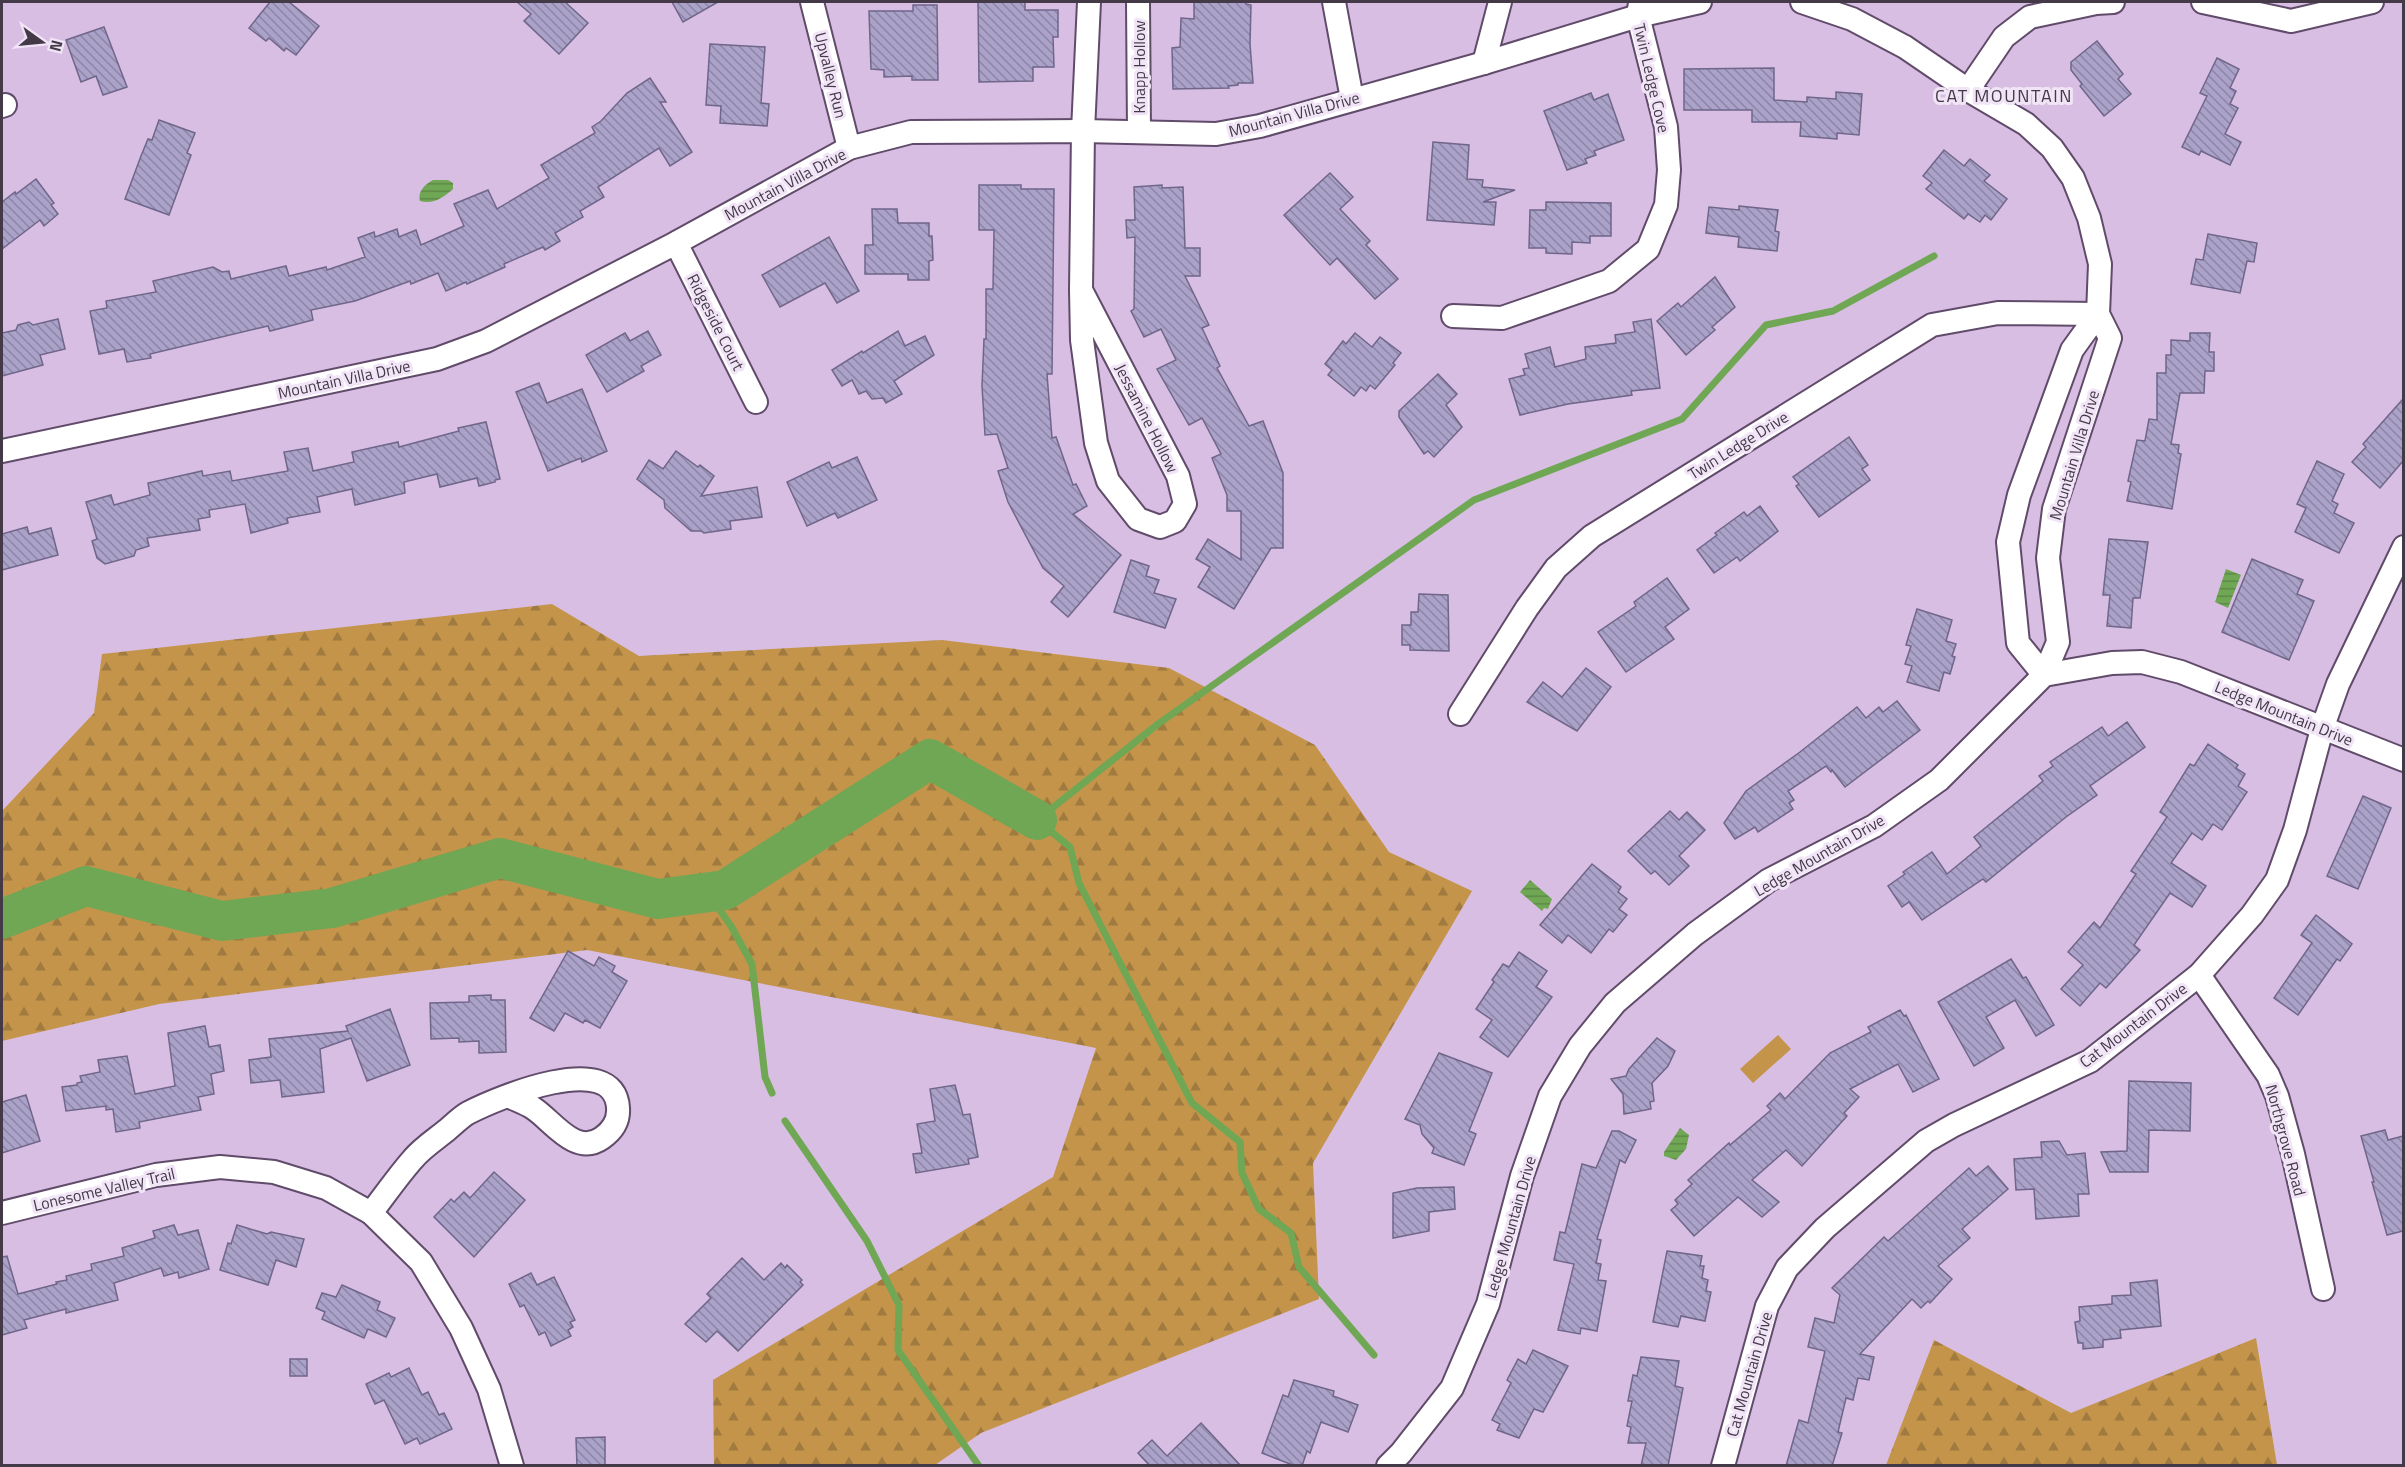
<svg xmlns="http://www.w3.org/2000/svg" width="2405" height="1467" font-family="'Titillium Web',sans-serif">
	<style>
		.forest { fill: url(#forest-firs) }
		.garden { fill: #c3944a }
		.water { fill: url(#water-rules) }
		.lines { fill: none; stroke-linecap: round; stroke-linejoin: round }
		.stream { stroke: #6fa754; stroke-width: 7 }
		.river { stroke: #6fa754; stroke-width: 40 }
		.building { fill: url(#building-back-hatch); stroke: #6f668a; stroke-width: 1.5 }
		.street-casing { stroke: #614b6a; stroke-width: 26 }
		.street { stroke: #fff; stroke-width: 22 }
		.labels { text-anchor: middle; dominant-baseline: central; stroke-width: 6; stroke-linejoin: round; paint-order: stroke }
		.street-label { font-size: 16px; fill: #433947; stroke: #f1e4f7 }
		.neighbourhood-label { font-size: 18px; letter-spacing: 1.5px; fill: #433947; stroke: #f1e4f7 }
	</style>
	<defs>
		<pattern id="forest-firs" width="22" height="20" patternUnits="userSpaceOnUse" patternTransform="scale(1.5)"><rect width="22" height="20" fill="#c3944a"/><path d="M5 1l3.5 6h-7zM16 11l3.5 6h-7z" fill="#a07a3f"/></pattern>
		<pattern id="water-rules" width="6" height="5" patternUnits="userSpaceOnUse" patternTransform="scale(1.5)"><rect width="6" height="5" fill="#6fa754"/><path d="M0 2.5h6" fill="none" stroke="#5d8947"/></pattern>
		<pattern id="building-back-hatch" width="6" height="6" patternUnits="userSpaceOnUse" patternTransform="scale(1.5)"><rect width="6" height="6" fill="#aba2c9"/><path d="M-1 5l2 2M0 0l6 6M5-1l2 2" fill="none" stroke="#8d85a5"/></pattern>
	</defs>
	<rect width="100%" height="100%" fill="#d8bee2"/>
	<g class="forest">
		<polygon points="552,604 639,656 942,640 1169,668 1315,745 1389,852 1472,891 1313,1163 1319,1299 981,1433 935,1465 714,1465 713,1380 1053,1177 1096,1048 587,950 159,1004 2,1041 2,811 94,713 102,654"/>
		<polygon points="2256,1338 2277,1465 1886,1465 1934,1340 2071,1413"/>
	</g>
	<polygon class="garden" points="1778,1035 1791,1049 1753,1083 1740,1069"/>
	<g class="water">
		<path d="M433,180H448L453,183V189C444,197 433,205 420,201C417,192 425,184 433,180Z"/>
		<polygon points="2226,569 2241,575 2228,608 2215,602"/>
		<polygon points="1530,880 1552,899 1548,909 1544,908 1542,911 1520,892"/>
		<polygon points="1680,1128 1689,1135 1686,1149 1676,1160 1664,1156 1664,1152"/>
	</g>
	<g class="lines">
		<g class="stream">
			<polyline points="707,892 731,926 752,964 765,1077 772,1093"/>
			<polyline points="785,1121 867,1241 899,1305 898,1350 979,1466"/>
			<polyline points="1374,1355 1299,1267 1291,1233 1259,1209 1242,1173 1240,1142 1192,1103 1079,883 1070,847 1037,820 1158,724 1474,500 1682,419 1766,325 1833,311 1934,256"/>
		</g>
		<polyline class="river" points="2,919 86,886 222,921 332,908 500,858 658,899 725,890 930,759 1037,820"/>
	</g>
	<g class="building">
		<polygon points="270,2 289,2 319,26 296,55 286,48 284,51 269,38 266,41 249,28"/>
		<polygon points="517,2 565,2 588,23 559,54 524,21 531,14"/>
		<polygon points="672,2 718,2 683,22"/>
		<polygon points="978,2 1025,2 1025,10 1058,10 1058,37 1053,37 1054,67 1033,67 1033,81 979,82"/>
		<polygon points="1194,2 1246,2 1246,4 1251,5 1250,44 1253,83 1238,83 1238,85 1228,86 1229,88 1173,89 1172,48 1180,47 1181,18 1194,19"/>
		<polygon points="913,5 937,5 938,80 912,80 912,76 884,77 884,70 871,69 869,11 913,11"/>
		<polygon points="104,27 127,87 103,95 96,76 81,82 66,40"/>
		<polygon points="2097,41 2123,74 2118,79 2131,94 2104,116 2080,86 2082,84 2071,70 2071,62"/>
		<polygon points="710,44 765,47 761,103 769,104 767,126 720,123 721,106 706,105"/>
		<polygon points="2217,58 2239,69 2230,88 2236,91 2230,104 2238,108 2225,134 2241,142 2230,165 2201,151 2199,155 2182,147 2207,96 2200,93"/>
		<polygon points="1774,68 1774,100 1807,102 1807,97 1836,99 1836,92 1862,94 1859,135 1837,133 1837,139 1800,136 1801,122 1752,122 1752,110 1684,110 1684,69"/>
		<polygon points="650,78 666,102 660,102 692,152 670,166 659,148 598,187 604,197 580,211 583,217 555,233 560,241 545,250 543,247 504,264 505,267 467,284 466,282 446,291 438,273 411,284 410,281 355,301 311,310 313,320 270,331 268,326 150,354 151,358 127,362 124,349 99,354 90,311 107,308 106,301 156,292 153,281 213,267 222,272 229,271 231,279 286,266 289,276 326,267 327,270 365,257 358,238 374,232 375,237 397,229 399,237 416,230 421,245 464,226 454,204 488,190 497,209 549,178 541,165 595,133 592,127 601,121 627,93"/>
		<polygon points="1591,93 1594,100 1608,94 1624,140 1594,151 1596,155 1585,159 1587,163 1567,170 1544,111"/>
		<polygon points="159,120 195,133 187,153 191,155 169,215 125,199 141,156 148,139 152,140"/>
		<polygon points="1433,142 1469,145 1467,179 1483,180 1482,187 1515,190 1483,202 1496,202 1494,225 1427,220"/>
		<polygon points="1944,150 1964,166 1970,159 1990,175 1984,181 2007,199 1991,220 1985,215 1980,222 1968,214 1964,219 1926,189 1932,183 1923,176"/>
		<polygon points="1330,173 1353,197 1340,209 1370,241 1366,245 1398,279 1375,299 1337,258 1330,265 1284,215"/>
		<polygon points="36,179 54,203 51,205 58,214 44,226 40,220 2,249 2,202 15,192 16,194"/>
		<polygon points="979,185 1021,185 1021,189 1054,189 1052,374 1047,374 1052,438 1056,437 1073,485 1076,484 1087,506 1073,514 1121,555 1068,617 1051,602 1064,586 1043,568 1008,502 998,471 1008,468 997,434 985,435 982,386 984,339 986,339 986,289 993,289 994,230 979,230"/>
		<polygon points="1162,185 1162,188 1183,187 1185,248 1200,248 1200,276 1185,276 1209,325 1202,328 1220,366 1217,368 1249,426 1263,421 1283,473 1283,548 1271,548 1234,609 1198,587 1210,567 1196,559 1208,539 1241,560 1241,511 1227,511 1227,495 1212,458 1221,454 1202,418 1189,425 1157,369 1176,360 1161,329 1144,337 1131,311 1134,309 1135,237 1127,238 1126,220 1135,220 1134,187"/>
		<polygon points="1546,202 1611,203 1611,236 1590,236 1590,243 1572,242 1572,254 1546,253 1546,248 1529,248 1530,210 1546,210"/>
		<polygon points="1739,206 1778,210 1775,231 1779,232 1777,251 1738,247 1739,237 1706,233 1709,207 1739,210"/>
		<polygon points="872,209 897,209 898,223 929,223 929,236 932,236 933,260 929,261 929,280 908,280 908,274 865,274 865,245 873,245"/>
		<polygon points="2208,234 2257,243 2254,262 2247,261 2240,293 2191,284 2196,259 2203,260"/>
		<polygon points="829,237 859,291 837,303 825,283 780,307 762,275"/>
		<polygon points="1715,277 1735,307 1712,327 1715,330 1686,355 1657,321 1678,303 1681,307"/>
		<polygon points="58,319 65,349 40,355 43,365 2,376 2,333 16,330 18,325 29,322 33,325"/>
		<polygon points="1651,319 1660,388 1631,391 1632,395 1568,404 1520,415 1509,379 1525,375 1523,369 1529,368 1525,354 1550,347 1555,367 1586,359 1585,347 1616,343 1615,335 1635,332 1633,322"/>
		<polygon points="648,331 661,355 641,366 644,371 607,392 586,355 625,333 630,341"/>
		<polygon points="898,331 905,346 925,336 934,355 894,381 902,394 886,403 883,398 872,399 866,391 859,394 852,380 842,386 832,370 862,351 863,353"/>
		<polygon points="1355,333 1372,347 1380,337 1401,353 1393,363 1395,365 1375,389 1370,385 1366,391 1361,387 1354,396 1328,375 1332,370 1325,364 1343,341 1346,344"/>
		<polygon points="2190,333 2210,333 2209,352 2214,352 2214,371 2205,371 2204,393 2180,393 2171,444 2179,445 2178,453 2181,454 2172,509 2127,501 2131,482 2128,481 2137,440 2145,441 2149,419 2157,420 2157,373 2166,373 2166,355 2171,355 2171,340 2190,341"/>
		<polygon points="1438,374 1457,394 1446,405 1462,427 1434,457 1428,451 1424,454 1399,417 1399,411"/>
		<polygon points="539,383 547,403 582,389 607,451 582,462 581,458 548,471 516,392"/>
		<polygon points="2403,399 2403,461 2380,488 2352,462 2366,447 2363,444"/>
		<polygon points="486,422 500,479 495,480 495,482 479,486 477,478 440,487 437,474 404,482 405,493 355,505 352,489 317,497 320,512 287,518 288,523 251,533 245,504 209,510 210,517 198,519 200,530 147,538 149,546 136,550 134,556 105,564 97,558 92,541 97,539 86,502 111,495 114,505 150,495 148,483 202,471 203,476 230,471 232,481 288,471 284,452 308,448 313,471 354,462 352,452 398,442 399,447 459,431 458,428"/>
		<polygon points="1849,437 1868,465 1862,469 1870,480 1819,517 1796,486 1799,484 1793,477"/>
		<polygon points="676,451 698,467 700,465 714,476 701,496 757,487 762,517 730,521 731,529 704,533 701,531 691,531 665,508 664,500 637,479 649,460 663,469"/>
		<polygon points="857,457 877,500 838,518 835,513 807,526 787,482 829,462 832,468"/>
		<polygon points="2317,461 2344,474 2332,501 2338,504 2334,513 2354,523 2339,553 2295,532 2306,508 2297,504"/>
		<polygon points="1760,506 1778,531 1740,561 1737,557 1714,573 1697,550 1717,535 1715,533 1744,512 1747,516"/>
		<polygon points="27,527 29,534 51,528 58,555 2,570 2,534"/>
		<polygon points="2109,539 2148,542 2140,598 2133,598 2131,628 2107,626 2110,595 2103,595"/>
		<polygon points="2252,559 2303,580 2297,594 2314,601 2289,660 2222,632"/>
		<polygon points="1131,560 1149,566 1146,576 1159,580 1154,593 1176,599 1165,628 1114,612"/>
		<polygon points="1667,578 1689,609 1665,627 1674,639 1626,672 1598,632 1636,606 1634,602"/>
		<polygon points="1419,594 1448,595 1449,651 1410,650 1410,645 1402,645 1402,625 1411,625 1411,612 1418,612"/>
		<polygon points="1917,609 1952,620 1946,641 1956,644 1952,656 1955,657 1950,674 1944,672 1939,691 1907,682 1912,666 1905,664 1911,646 1906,645"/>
		<polygon points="1586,668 1611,687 1577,731 1527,702 1543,682 1562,697"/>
		<polygon points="1897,701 1920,730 1845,787 1832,770 1831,772 1826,766 1788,791 1794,800 1789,803 1793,809 1758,832 1755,827 1735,839 1724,823 1746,791 1800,752 1857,707 1866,718 1879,707 1883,712"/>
		<polygon points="2127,722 2145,747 2090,786 2097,795 2066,817 1986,882 1983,879 1922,920 1909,902 1902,907 1888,886 1905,874 1903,872 1932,852 1947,874 1981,846 1974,837 2043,781 2039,776 2053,766 2050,762 2102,727 2108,736"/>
		<polygon points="2208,744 2238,765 2236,768 2245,774 2238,786 2247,792 2222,830 2213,824 2202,840 2192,833 2171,863 2206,886 2192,907 2170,893 2134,945 2140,950 2106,988 2100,983 2080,1006 2061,989 2083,965 2068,952 2094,922 2100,928 2136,874 2131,871 2167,817 2160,812 2190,764 2194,766"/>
		<polygon points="2363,796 2391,808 2358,889 2327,876"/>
		<polygon points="1670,811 1679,820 1687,812 1705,830 1679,856 1689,866 1669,885 1655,871 1651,874 1628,851"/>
		<polygon points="1592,864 1621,887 1618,892 1627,899 1619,909 1627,915 1613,932 1609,929 1591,953 1568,935 1562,943 1540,925"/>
		<polygon points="2316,915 2352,944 2340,961 2337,959 2298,1015 2274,998 2312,943 2301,935"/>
		<polygon points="568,951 594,966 599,957 615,966 612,972 627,981 600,1028 585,1020 583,1023 565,1013 554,1031 530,1018"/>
		<polygon points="1519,952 1547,971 1536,987 1552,997 1508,1057 1480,1037 1492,1020 1476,1009 1494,982 1492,980 1503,964 1509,967"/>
		<polygon points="2011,959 2023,978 2026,977 2054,1025 2036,1036 2015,1000 1986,1017 2004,1048 1974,1066 1938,1002"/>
		<polygon points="491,995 491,1000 505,1000 506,1052 479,1053 479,1041 459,1042 459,1038 431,1039 430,1003 469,1002 469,996"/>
		<polygon points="390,1009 410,1065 367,1081 351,1038 320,1049 324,1092 282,1097 280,1080 251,1083 249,1060 271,1057 269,1039 348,1031 346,1026"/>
		<polygon points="1900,1010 1904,1016 1906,1015 1939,1079 1913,1092 1898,1064 1850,1089 1859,1097 1844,1113 1847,1116 1802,1166 1786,1150 1752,1180 1779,1202 1762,1217 1738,1197 1694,1236 1671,1210 1678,1204 1675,1200 1692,1184 1688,1180 1729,1143 1730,1145 1771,1110 1767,1106 1780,1093 1785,1099 1830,1053 1871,1032 1868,1027"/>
		<polygon points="205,1026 209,1047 220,1045 224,1071 211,1074 214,1094 198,1097 201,1110 139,1122 140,1128 116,1132 113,1109 106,1110 106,1106 66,1111 62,1087 77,1085 77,1083 82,1082 80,1076 100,1072 98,1060 127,1056 135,1094 175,1086 168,1033"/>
		<polygon points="1657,1038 1675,1051 1668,1066 1652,1083 1654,1101 1650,1102 1651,1109 1624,1114 1623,1094 1611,1079 1626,1076 1629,1069"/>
		<polygon points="1439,1053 1492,1073 1469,1131 1476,1134 1464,1165 1432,1153 1434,1148 1422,1134 1420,1125 1405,1119"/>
		<polygon points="2129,1081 2191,1083 2190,1131 2149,1130 2148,1172 2110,1172 2101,1152 2127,1151"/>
		<polygon points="955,1085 963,1115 970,1114 978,1157 968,1159 969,1164 916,1173 913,1154 922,1153 917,1124 935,1121 930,1089"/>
		<polygon points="26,1095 40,1141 2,1153 2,1102"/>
		<polygon points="2385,1130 2388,1140 2403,1136 2403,1231 2387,1235 2372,1182 2374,1182 2361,1136"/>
		<polygon points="1612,1131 1619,1131 1636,1140 1625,1163 1620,1160 1597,1239 1601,1240 1596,1263 1601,1264 1598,1280 1606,1281 1597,1331 1581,1328 1580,1334 1558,1330 1574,1264 1554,1260 1560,1232 1565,1233 1582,1164 1596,1168"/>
		<polygon points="2059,1141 2067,1155 2085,1153 2089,1194 2078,1194 2079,1216 2036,1219 2034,1189 2016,1190 2014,1159 2042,1157 2041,1142"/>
		<polygon points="1988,1166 2008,1189 1962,1229 1970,1238 1938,1266 1952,1279 1930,1303 1928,1301 1921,1308 1912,1299 1860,1354 1874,1357 1869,1380 1858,1378 1853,1400 1846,1398 1838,1432 1842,1433 1832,1466 1786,1466 1799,1420 1808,1423 1825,1351 1808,1347 1815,1318 1834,1323 1840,1295 1832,1288 1884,1237 1888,1241 1969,1168 1976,1176"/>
		<polygon points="494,1172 525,1200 474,1257 434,1217 451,1199 454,1202 464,1192 470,1198"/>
		<polygon points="1454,1187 1455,1209 1429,1212 1429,1231 1393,1238 1393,1193 1417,1188"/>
		<polygon points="174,1225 178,1235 198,1230 209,1269 179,1278 178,1272 164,1276 161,1268 114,1283 118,1300 66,1313 66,1309 24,1320 27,1328 2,1335 2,1257 7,1256 18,1294 57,1284 56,1282 67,1280 66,1276 92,1270 91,1264 124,1256 122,1248 155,1238 153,1231"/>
		<polygon points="237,1225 267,1234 271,1232 304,1239 296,1267 276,1260 268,1285 220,1270 228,1243 231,1244"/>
		<polygon points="1667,1251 1702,1256 1700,1266 1704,1266 1702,1278 1708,1280 1706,1291 1711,1292 1705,1321 1681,1316 1678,1327 1653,1322"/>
		<polygon points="742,1258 764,1280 781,1263 785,1268 787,1265 802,1280 800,1282 803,1285 738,1351 717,1331 706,1342 685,1324 711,1298 707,1294"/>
		<polygon points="531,1273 537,1285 554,1277 575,1320 570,1322 573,1327 568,1330 571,1336 551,1346 545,1332 539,1335 524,1305 520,1307 509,1284"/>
		<polygon points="2157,1280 2161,1326 2120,1330 2121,1338 2103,1340 2103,1347 2083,1349 2083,1343 2078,1343 2075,1322 2080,1321 2079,1307 2112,1304 2112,1296 2131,1295 2130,1283"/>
		<polygon points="342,1285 380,1302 377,1310 395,1318 386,1337 368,1329 364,1338 322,1319 325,1312 316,1308 322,1293 336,1297"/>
		<polygon points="1533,1350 1568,1366 1543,1412 1534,1409 1519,1438 1497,1430 1500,1424 1492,1420 1511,1383 1507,1380 1518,1359 1526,1364"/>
		<polygon points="1641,1357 1679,1361 1675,1386 1683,1388 1668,1466 1641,1466 1646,1443 1628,1443 1631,1427 1627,1426 1632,1401 1628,1401 1633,1375 1637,1376"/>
		<rect x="290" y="1359" width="17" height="17"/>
		<polygon points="409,1368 422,1395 428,1392 439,1415 444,1413 452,1429 420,1444 417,1438 405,1444 384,1400 375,1404 366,1384 389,1373 391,1377"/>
		<polygon points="1294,1380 1334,1391 1333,1396 1358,1405 1348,1432 1321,1422 1310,1453 1307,1451 1302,1466 1295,1466 1262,1453 1283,1395 1288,1397"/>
		<polygon points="1201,1423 1241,1466 1150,1466 1138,1453 1152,1440 1167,1456"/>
		<polygon points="605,1437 605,1466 577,1466 576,1438"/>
	</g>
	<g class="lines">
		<g class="street-casing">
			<g id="street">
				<polyline points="812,2 849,148"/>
				<polyline points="1138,2 1139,132"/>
				<polyline points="1334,2 1352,99"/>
				<polyline points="1802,2 1852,19 1905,47 1968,90 2026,124 2052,148 2073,178 2089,218 2100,264 2098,314 2110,338 2054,509 2048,558 2058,642 2044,675 2018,643 2008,542 2019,495 2072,350 2098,314"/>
				<polyline points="2203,2 2291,21 2372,2"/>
				<polyline points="1484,63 1500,2"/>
				<polyline points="1968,90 2004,37 2030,17 2096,3 2113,2"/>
				<polyline points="2,106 5,105"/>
				<polyline points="676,243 756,402"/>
				<polyline points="1081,290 1178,476 1185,504 1175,521 1160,527 1138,519 1108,481 1096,443 1082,340 1081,290 1083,131 1089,2"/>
				<polyline points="1453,316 1502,318 1609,281 1648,249 1666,205 1669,170 1666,127 1638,16 1640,3"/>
				<polyline points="2,451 437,359 486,341 676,243 849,148 911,132 1083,131 1216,134 1260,126 1484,63 1638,16 1700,2"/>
				<polyline points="1460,714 1527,608 1556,568 1592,536 1932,325 1998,313 2098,314"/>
				<polyline points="2199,975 2268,1075 2277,1096 2293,1154 2323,1289"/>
				<polyline points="2,1213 156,1175 220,1167 274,1172 326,1188 371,1213 421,1262 461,1328 489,1389 512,1466"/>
				<path d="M371,1213C385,1195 398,1176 413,1159C422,1148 436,1139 447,1130C454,1124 461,1117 468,1113C497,1098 615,1048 618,1108C619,1121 612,1131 602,1138C575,1157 552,1120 533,1108C525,1103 516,1100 508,1096"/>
				<polyline points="1388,1466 1401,1453 1452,1388 1488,1304 1522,1176 1550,1096 1580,1046 1615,1003 1695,934 1769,880 1874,826 1939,780 2044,675 2112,663 2142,662 2181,672 2404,760"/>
				<polyline points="1723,1466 1767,1306 1787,1268 1825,1228 1926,1141 1954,1125 2090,1061 2199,975 2252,915 2277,880 2295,830 2322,729 2338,684 2404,547"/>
			</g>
		</g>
		<use href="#street" class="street"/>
	</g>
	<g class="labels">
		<g class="street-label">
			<text transform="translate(1139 67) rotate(-90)">Knapp Hollow</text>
			<text transform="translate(831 75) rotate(76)">Upvalley Run</text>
			<text transform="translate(1652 78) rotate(77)">Twin Ledge Cove</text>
			<text transform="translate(1294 114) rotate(-15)">Mountain Villa Drive</text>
			<text transform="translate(785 184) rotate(-28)">Mountain Villa Drive</text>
			<text transform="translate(716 322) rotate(63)">Ridgeside Court</text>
			<text transform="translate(344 379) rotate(-12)">Mountain Villa Drive</text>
			<text transform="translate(1147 418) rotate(63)">Jessamine Hollow</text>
			<text transform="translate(1738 445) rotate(-32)">Twin Ledge Drive</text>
			<text transform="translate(2074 455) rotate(-73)">Mountain Villa Drive</text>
			<text transform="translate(2284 713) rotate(22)">Ledge Mountain Drive</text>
			<text transform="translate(1819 855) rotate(-30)">Ledge Mountain Drive</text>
			<text transform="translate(2133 1025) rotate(-37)">Cat Mountain Drive</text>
			<text transform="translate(2286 1140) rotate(75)">Northgrove Road</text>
			<text transform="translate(104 1189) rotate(-13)">Lonesome Valley Trail</text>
			<text transform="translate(1510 1227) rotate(-74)">Ledge Mountain Drive</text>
			<text transform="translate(1749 1374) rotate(-74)">Cat Mountain Drive</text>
		</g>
		<g class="neighbourhood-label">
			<text x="2004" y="95">CAT MOUNTAIN</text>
		</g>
	</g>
	<rect width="2405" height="1467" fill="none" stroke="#433947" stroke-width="6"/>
	<g transform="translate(42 42) rotate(105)" stroke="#f1e4f7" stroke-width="4.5" paint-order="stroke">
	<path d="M0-4.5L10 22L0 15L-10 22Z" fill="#433947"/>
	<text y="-9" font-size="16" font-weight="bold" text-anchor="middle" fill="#433947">N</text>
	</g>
</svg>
